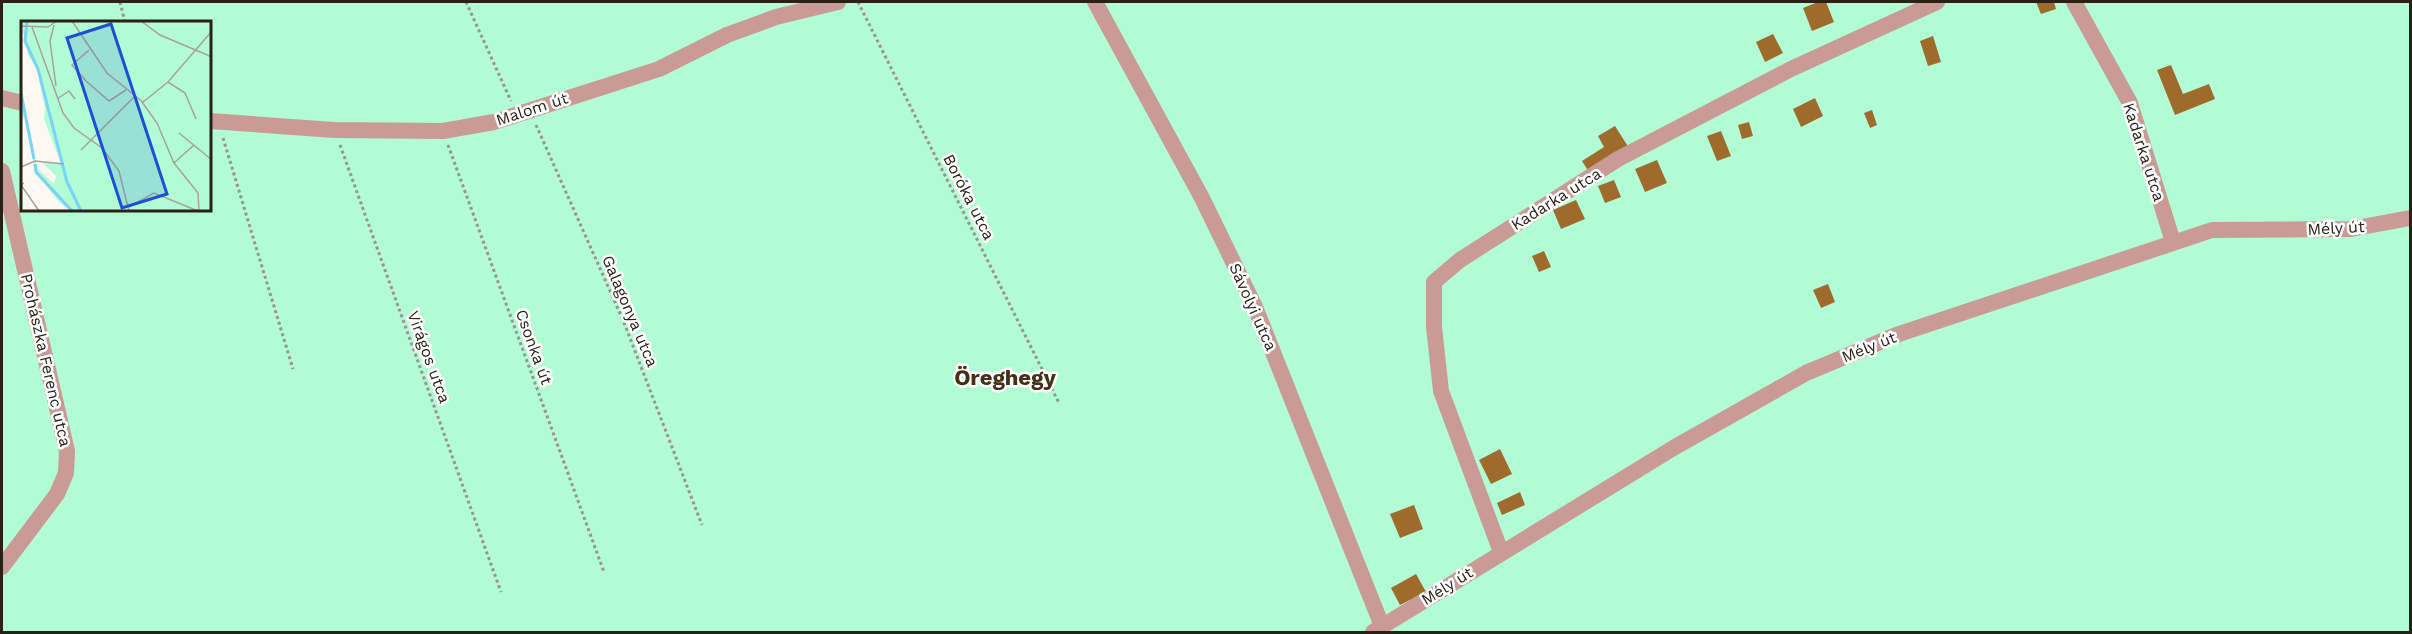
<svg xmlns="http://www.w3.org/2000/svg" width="2412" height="634" font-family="'Work Sans',sans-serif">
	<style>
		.green { fill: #b1fbd5; fill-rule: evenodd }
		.building { fill: #9e6b2d }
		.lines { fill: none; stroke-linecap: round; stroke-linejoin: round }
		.path { stroke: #9b948c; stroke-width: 3; stroke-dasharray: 3 3; stroke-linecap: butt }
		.minor { stroke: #ca9b96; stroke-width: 16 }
		.labels { text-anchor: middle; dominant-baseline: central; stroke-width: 5; stroke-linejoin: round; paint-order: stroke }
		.street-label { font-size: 16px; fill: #2a2016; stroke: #fff }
		.district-label { font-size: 22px; font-weight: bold; fill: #442f17; stroke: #fff }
		.inset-river { fill: none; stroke: #77d4f7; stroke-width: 3 }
		.inset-road { fill: none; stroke: #a9a29a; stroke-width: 1.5 }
		.view { fill: #1d4ed8; fill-opacity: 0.15; stroke: #1d4ed8; stroke-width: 3 }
		.inset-edge { fill: none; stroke: #2a2016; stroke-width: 3 }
	</style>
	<rect width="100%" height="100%" fill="#fdf8f2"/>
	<path class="green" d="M2,2H2410V632H2ZM22,22H210V210H22Z"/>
	<g class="building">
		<polygon points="1818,2 1826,2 1834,22 1812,31 1803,8"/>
		<polygon points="2036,2 2054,2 2056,9 2041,14"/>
		<polygon points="1773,34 1783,53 1765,62 1756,42"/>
		<polygon points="1933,36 1941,62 1928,66 1920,41"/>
		<polygon points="2171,65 2183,94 2209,84 2215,99 2175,115 2157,70"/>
		<polygon points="1815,98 1823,116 1801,127 1793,109"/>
		<polygon points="1872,110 1877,125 1870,128 1864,113"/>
		<polygon points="1749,122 1753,136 1742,139 1738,125"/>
		<polygon points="1615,126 1629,148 1589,172 1582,161 1604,147 1598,136"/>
		<polygon points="1721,131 1731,156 1717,161 1707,136"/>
		<polygon points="1657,160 1667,183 1645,192 1635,169"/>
		<polygon points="1614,180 1621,197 1605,203 1598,186"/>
		<polygon points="1576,200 1585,219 1561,229 1553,210"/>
		<polygon points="1544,251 1551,267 1539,272 1532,256"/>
		<polygon points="1828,284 1835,302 1821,308 1813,290"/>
		<polygon points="1500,449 1512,474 1491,484 1479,460"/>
		<polygon points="1520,492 1525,505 1502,515 1497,503"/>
		<polygon points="1414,505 1423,529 1400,538 1390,514"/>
		<polygon points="1416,574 1426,592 1400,605 1391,588"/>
	</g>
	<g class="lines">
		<g class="path">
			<polyline points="120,2 125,22"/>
			<polyline points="466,2 511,101"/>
			<polyline points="858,2 1059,403"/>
			<polyline points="536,125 623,320 702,525"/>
			<polyline points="223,138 293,369"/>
			<polyline points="340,145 501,592"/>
			<polyline points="448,145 604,572"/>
		</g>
		<g class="minor">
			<polyline points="1095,2 1202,198 1255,307 1382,626"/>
			<polyline points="2074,2 2130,103 2173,242"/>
			<polyline points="2,98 22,103"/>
			<polyline points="210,121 334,130 443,131 494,122 659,69 727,35 776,17 838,2"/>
			<polyline points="2,171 67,451 66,473 57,494 2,567"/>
			<polyline points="1501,552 1441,391 1434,327 1434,282 1460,260 1618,159 1791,69 1937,2"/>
			<polyline points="1373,632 1675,447 1806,373 1899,334 2212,230 2351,229 2410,218"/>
		</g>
	</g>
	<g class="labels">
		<g class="street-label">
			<text transform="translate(532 109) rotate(-18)">Malom út</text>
			<text transform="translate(2144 152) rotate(72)">Kadarka utca</text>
			<text transform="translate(969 197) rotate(63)">Boróka utca</text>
			<text transform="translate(1556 199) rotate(-32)">Kadarka utca</text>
			<text transform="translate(2336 228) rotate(-3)">Mély út</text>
			<text transform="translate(1253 307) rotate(66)">Sávolyi utca</text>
			<text transform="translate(630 311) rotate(67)">Galagonya utca</text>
			<text transform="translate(534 347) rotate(70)">Csonka út</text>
			<text transform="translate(1869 347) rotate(-22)">Mély út</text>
			<text transform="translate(429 357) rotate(70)">Virágos utca</text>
			<text transform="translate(46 360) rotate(77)">Prohászka Ferenc utca</text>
			<text transform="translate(1447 586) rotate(-32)">Mély út</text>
		</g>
		<g class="district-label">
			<text x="1005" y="377">Öreghegy</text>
		</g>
	</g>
	<g transform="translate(21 21)">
		<rect width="190" height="190" fill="#fdf8f2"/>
		<path d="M0,0H190V190H50L38,181L14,150L5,96L0,97V67L16,147L33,163L35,155L21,141L40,142L23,98L24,88L16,48L7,34Z" fill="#b1fbd5"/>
		<path class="inset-river" d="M6,0L4,20L17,48L46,161L60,190M0,72L13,138M14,143L15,151L51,190"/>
		<path class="inset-road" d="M51,0L86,52L122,81L147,61L191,10M120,0L139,14L191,36M33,4L29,20L35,65M0,5L27,6L36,0M11,6L42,92L53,107L81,127L98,150L108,190M68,29L51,44L65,60L88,80L105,69M147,61L164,72L175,98M36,78L48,70L54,78M121,81L136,102L153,142L177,172L178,190M158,112L191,139M60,129L113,76M153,142L173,124M0,146L14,140L43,143M3,162L0,164L18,190M108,186L133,172L177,190"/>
		<path class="view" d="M90,3L146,173L101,187L46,17Z"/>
		<rect width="190" height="190" class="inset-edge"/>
	</g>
	<rect width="2412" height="634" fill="none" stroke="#2a2016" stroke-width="6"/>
</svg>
